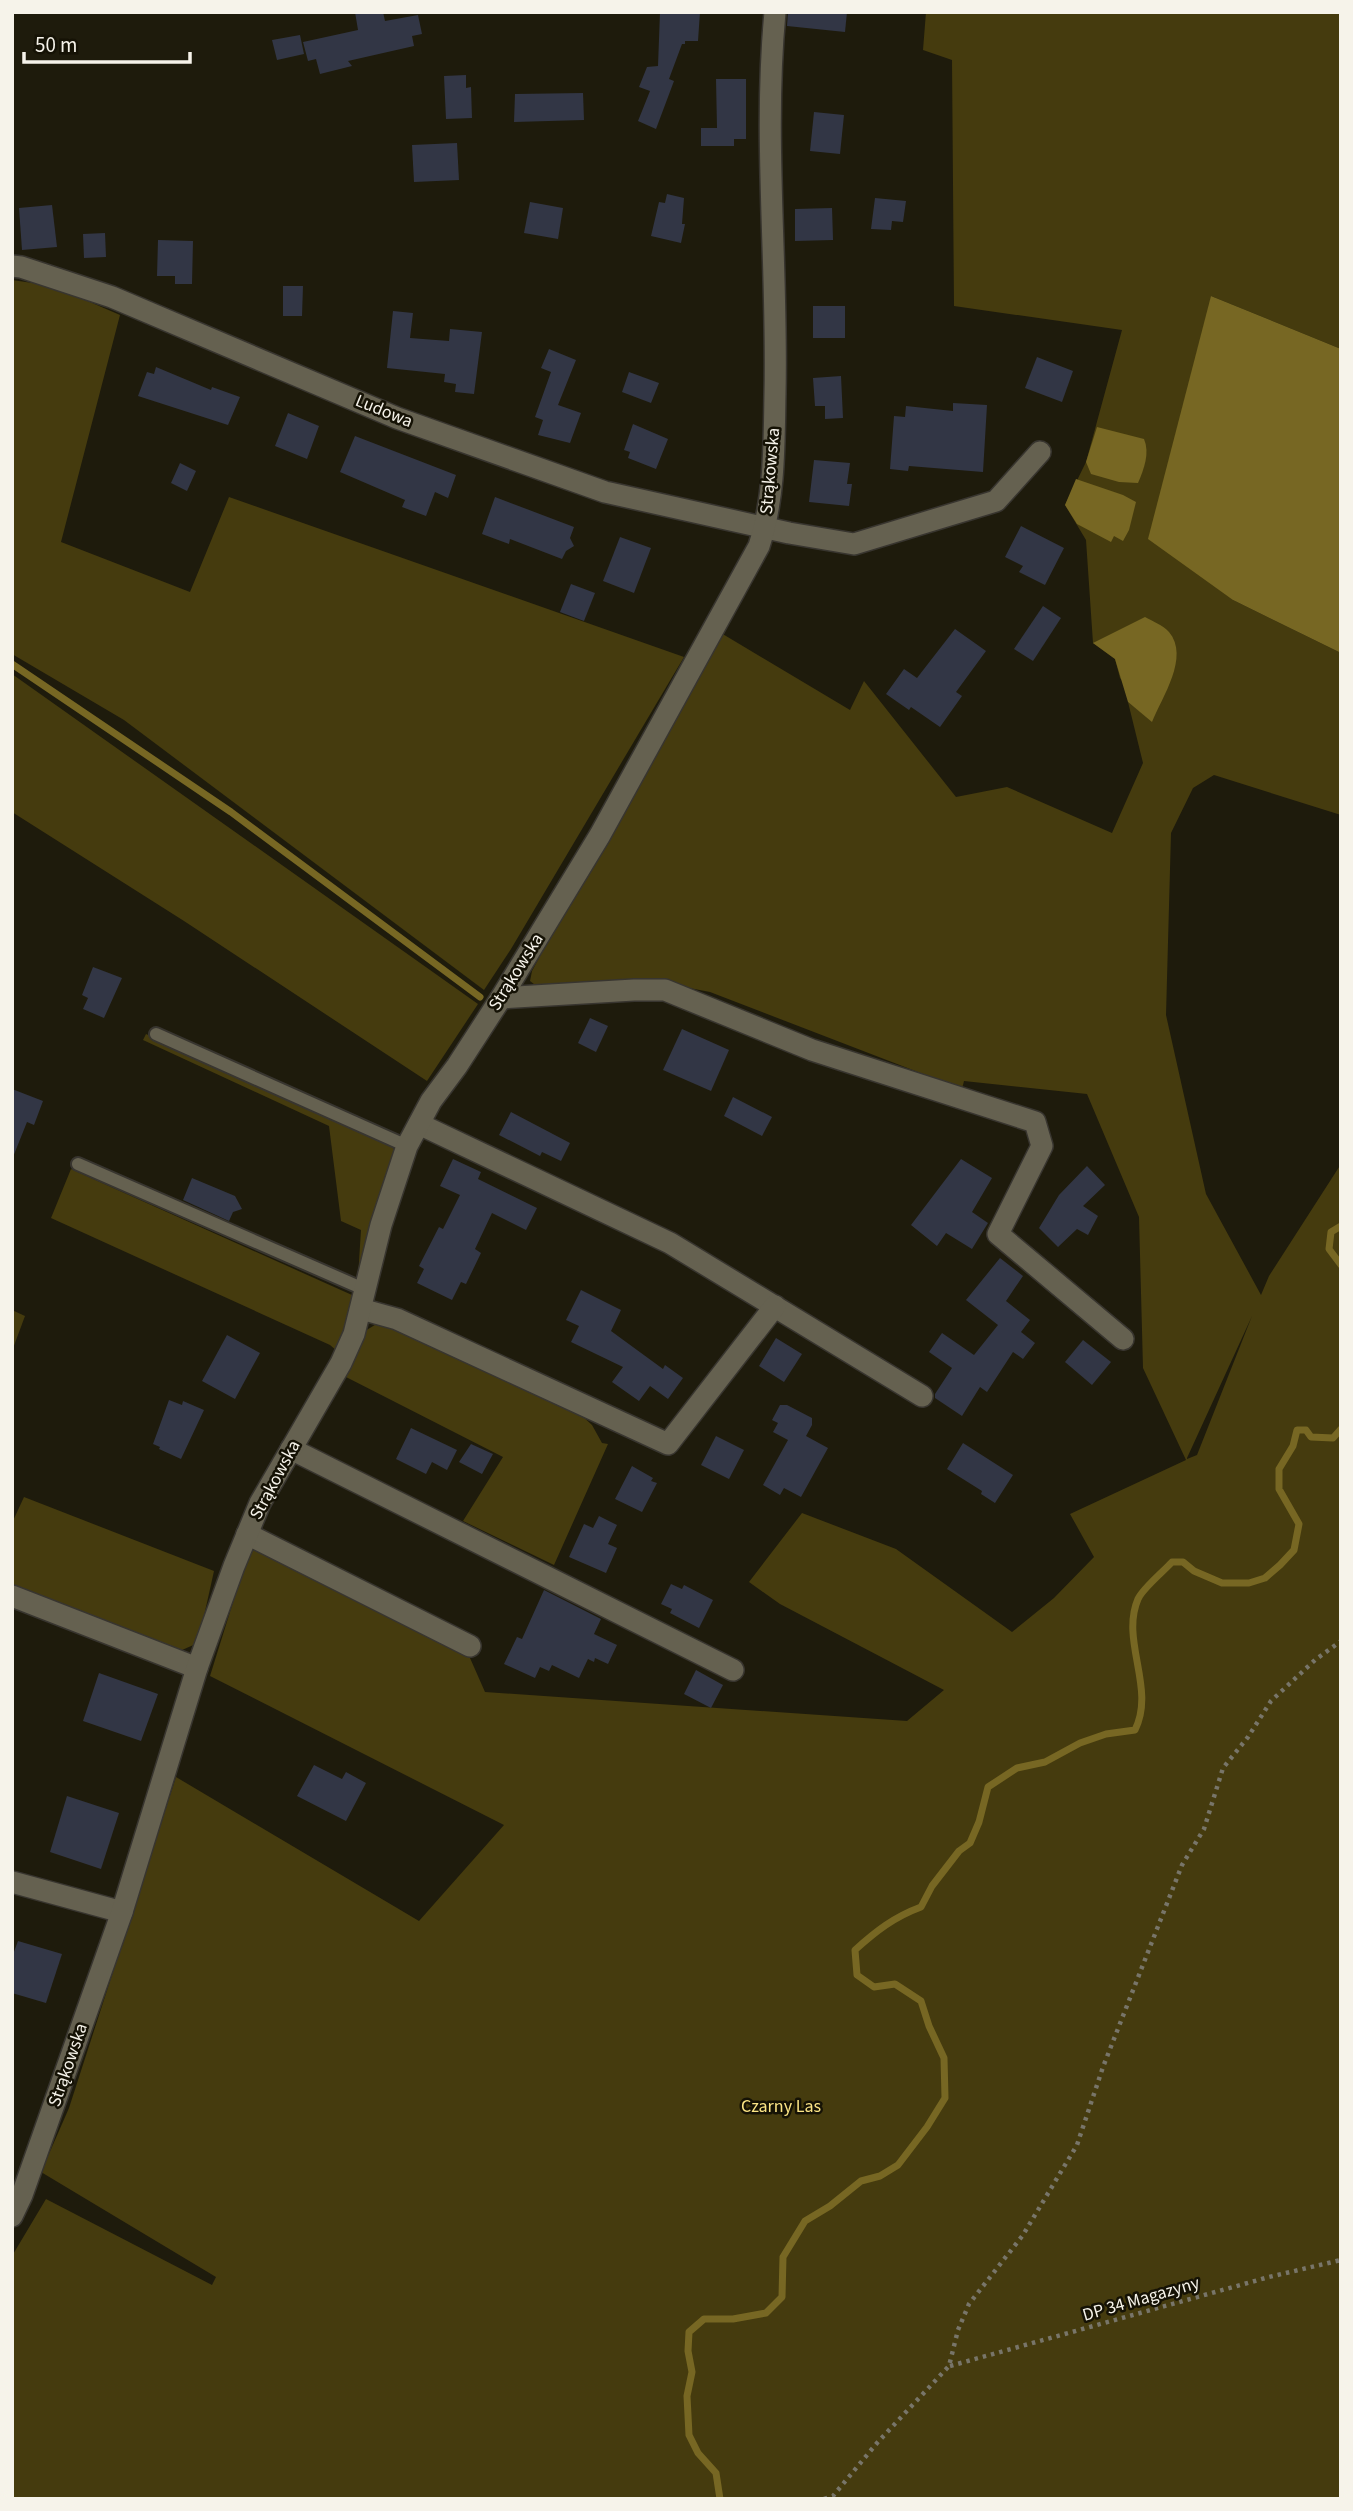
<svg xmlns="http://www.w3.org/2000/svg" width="1353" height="2511" font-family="'Source Sans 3',sans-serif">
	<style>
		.green { fill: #453b0e; fill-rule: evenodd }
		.water { fill: #776723 }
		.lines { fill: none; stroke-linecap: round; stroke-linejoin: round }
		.stream { stroke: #776723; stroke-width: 7 }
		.building { fill: #323645 }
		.service-casing { stroke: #38352f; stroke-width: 16 }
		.minor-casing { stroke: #38352f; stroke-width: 24 }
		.path { stroke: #787569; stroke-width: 4.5; stroke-dasharray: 3.5 5; stroke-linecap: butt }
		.service { stroke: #656150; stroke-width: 12 }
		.minor { stroke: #656150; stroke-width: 21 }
		.labels { text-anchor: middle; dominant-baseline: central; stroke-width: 5; stroke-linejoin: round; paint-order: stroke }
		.street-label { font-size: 18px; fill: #f6f3ea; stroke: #151205 }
		.park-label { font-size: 18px; fill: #fce585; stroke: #151205 }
	</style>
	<rect width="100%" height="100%" fill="#1e1b0c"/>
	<g class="green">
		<path d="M926,12H1341V349L1211,296L1233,600L1341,653V815L1214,775L1193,788L1171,833L1166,1015L1206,1194L1261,1295L1269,1276L1341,1164V2499H12V2256L46,2199L212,2285L216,2277L41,2172L69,2108L176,1777L419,1921L504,1825L210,1676L249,1551L258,1548L470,1658L485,1692L907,1721L944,1690L780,1604L749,1582L802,1513L896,1549L1012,1632L1054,1598L1094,1557L1070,1514L1186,1460L1143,1368L1139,1217L1087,1094L964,1081L962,1089L710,992L653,981L539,988L530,981L532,971L555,928L721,633L850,710L864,681L956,797L1007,787L1112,833L1143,763L1128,702L1152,721L1120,678L1115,659L1093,643L1086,540L1065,505L1086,462L1122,330L954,306L952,60L923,50ZM1252,1316L1197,1455L1187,1459V1458Z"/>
		<polygon points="12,280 53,286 120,315 61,542 190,592 229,497 684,657 511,949 484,990 124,720 12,654"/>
		<polygon points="12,674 478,1004 427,1081 184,921 12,812"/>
		<polygon points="146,1034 391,1144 397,1154 385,1176 365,1268 358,1277 361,1230 341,1221 329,1126 143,1040"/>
		<polygon points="71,1169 352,1295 352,1308 337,1351 330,1345 51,1218"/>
		<polygon points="12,1310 25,1316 12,1351"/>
		<polygon points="378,1323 396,1325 580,1414 592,1425 602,1443 608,1444 554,1565 463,1521 503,1457 346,1377 365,1331"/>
		<polygon points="24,1497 214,1571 198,1643 182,1650 12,1584 12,1523"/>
	</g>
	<g class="water">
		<polygon points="1211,296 1341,349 1341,653 1233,600 1148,539"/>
		<path d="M1097,427L1144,439C1150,453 1144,469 1138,483L1119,482L1091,474L1086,462Z"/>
		<polygon points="1076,479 1123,495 1136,502 1129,530 1123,541 1114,536 1111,542 1077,524 1065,505"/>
		<path d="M1145,617C1152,621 1163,625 1169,632C1190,657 1162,697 1152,722L1128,702L1115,659L1093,643Z"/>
	</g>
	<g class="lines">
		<g class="stream">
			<polyline points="12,664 231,812 480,997"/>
			<polyline points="1341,1226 1331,1232 1329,1249 1341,1265"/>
			<path d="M720,2499L716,2473L698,2453L689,2435L687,2396L692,2372L688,2351L689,2332L704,2319H733L766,2313L782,2297L783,2257L805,2221L830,2206L861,2181L880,2176L898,2165L927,2127L945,2098L944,2058L929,2026L921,2001L895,1984L874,1987L857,1975L855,1950C876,1931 894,1917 921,1907L932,1886L959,1851L970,1843L979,1822L988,1787L1017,1768L1045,1762L1080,1743L1106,1734L1135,1730C1156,1688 1120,1641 1138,1599C1143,1588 1163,1572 1172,1562H1183L1194,1571L1222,1583H1249L1265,1578L1280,1565L1294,1550L1299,1524L1279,1489V1469L1293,1446L1297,1430H1306L1311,1437L1333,1438L1341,1429"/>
		</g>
	</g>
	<g class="building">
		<polygon points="355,12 383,12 385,21 418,15 422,34 412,36 414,46 348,61 352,66 320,74 316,59 308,61 303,42 358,30"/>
		<polygon points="660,12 700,12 698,41 685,41 685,44 682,44 669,79 674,81 656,129 638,121 650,91 639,87 647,67 658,66"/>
		<polygon points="788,12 847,12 845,32 787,26"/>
		<polygon points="300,35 304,54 277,60 272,40"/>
		<polygon points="466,75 466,88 471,87 472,118 446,119 444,76"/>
		<polygon points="716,79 746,79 746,139 734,139 734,146 701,146 701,128 717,128"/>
		<polygon points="583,93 584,120 514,122 515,94"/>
		<polygon points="814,112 844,115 840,154 810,151"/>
		<polygon points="457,143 459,180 414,182 412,145"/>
		<polygon points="667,194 684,198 682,224 685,224 681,243 651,236 659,202 665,203"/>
		<polygon points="875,198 906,201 903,222 892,221 891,230 871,229"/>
		<polygon points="530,202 563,208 558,239 524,233"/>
		<polygon points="52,205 57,247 22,250 19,208"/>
		<polygon points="832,208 833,240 795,241 795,209"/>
		<polygon points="105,233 106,257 84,258 83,234"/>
		<polygon points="158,240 193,241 192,284 175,284 175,276 157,276"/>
		<polygon points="283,286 303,286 302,316 283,316"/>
		<rect x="813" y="306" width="32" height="32"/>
		<polygon points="393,311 413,313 410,338 449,341 450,329 482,332 474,394 455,392 456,384 444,382 445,374 387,368"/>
		<polygon points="549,349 576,360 558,405 581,413 570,443 538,435 543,420 535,417 551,372 541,368"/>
		<polygon points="1037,357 1073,371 1062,402 1025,388"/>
		<polygon points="156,367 211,390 212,387 240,397 228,425 138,396 147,372 154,374"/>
		<polygon points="629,372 659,383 651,403 622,392"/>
		<polygon points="841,376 843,418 825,419 825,406 815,406 813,378"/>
		<polygon points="953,403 987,405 983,472 909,466 908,471 890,469 894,416 905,417 906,406 953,411"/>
		<polygon points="288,413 319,426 307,459 275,446"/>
		<polygon points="633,424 668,439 656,469 628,458 630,452 624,450"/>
		<polygon points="355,436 456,475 448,498 435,492 426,516 402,507 405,500 340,472"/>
		<polygon points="814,460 850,463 847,484 852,484 849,506 809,502"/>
		<polygon points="180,463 196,471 187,491 171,483"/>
		<polygon points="495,497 574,527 570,538 574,546 566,551 562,559 510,539 509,544 482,534"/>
		<polygon points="1021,526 1064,548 1045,585 1019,572 1023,566 1005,557"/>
		<polygon points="620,537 651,548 634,593 603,581"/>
		<polygon points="571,584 595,593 584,621 560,612"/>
		<polygon points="1043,606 1061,618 1033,661 1014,649"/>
		<polygon points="955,629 986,651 956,692 962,696 940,727 911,707 909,710 886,694 904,669 917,678"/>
		<polygon points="93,967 122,978 104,1018 83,1009 88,998 82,995"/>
		<polygon points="590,1018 608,1026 596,1052 578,1043"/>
		<polygon points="682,1029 729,1050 711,1091 663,1070"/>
		<polygon points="12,1089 43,1101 34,1125 27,1122 13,1157"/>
		<polygon points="733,1097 772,1117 762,1136 724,1116"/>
		<polygon points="511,1112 570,1143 561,1161 542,1152 540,1156 499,1135"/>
		<polygon points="453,1159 481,1172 478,1179 537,1208 526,1230 492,1213 475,1249 481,1253 466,1284 461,1282 452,1300 417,1283 424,1269 419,1266 439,1227 443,1229 460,1195 440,1186"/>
		<polygon points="961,1159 992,1178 972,1212 988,1223 972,1249 946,1233 937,1246 911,1225"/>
		<polygon points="1087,1166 1105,1185 1083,1206 1098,1216 1088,1235 1077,1229 1058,1247 1039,1228 1059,1195"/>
		<polygon points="192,1178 235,1196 242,1209 233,1212 229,1221 183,1200"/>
		<polygon points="1000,1258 1023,1276 1006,1301 1030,1320 1021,1332 1035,1343 1023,1359 1013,1352 987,1392 980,1387 962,1416 935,1398 935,1394 952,1368 929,1352 942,1333 974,1355 998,1325 966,1300"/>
		<polygon points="581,1290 621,1310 611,1331 663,1369 665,1365 683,1378 668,1399 650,1386 639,1401 612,1382 623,1367 571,1342 579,1326 566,1320"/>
		<polygon points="227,1335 260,1353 235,1399 202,1381"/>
		<polygon points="776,1338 802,1354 784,1382 759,1366"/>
		<polygon points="1083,1340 1111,1362 1092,1385 1065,1362"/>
		<polygon points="169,1400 182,1405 183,1401 204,1410 181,1459 159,1449 160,1447 153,1444"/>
		<polygon points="780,1405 787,1405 812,1418 812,1425 806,1436 828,1448 801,1497 784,1488 780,1495 763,1485 788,1440 773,1432 778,1423 772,1420"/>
		<polygon points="411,1428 457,1450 447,1470 432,1462 426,1474 396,1459"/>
		<polygon points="716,1436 744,1450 729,1479 701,1465"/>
		<polygon points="963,1443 1013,1475 995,1503 981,1494 982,1491 947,1469"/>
		<polygon points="471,1444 493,1454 482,1474 459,1462"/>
		<polygon points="632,1466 653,1478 651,1481 657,1483 642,1512 615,1499"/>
		<polygon points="599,1516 617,1525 608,1544 617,1548 606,1573 569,1557 584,1524 593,1528"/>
		<polygon points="671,1584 682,1589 684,1585 713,1600 699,1628 670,1613 672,1609 661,1604"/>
		<polygon points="544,1590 601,1619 594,1634 617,1645 608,1664 595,1658 594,1662 588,1659 579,1678 552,1665 549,1671 540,1667 535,1678 504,1664 517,1637 522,1639"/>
		<polygon points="696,1670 723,1685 711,1708 684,1694"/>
		<polygon points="99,1673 158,1694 141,1741 83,1721"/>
		<polygon points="314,1765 342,1779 346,1772 366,1783 346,1821 297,1796"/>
		<polygon points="67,1796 119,1813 101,1869 50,1852"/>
		<polygon points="18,1941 62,1954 46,2003 12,1993 12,1957"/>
	</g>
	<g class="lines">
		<g class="service-casing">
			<g id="service">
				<polyline points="156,1034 407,1146"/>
				<polyline points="78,1164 366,1290"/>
			</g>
		</g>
		<g class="minor-casing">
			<g id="minor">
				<polyline points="12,266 21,267 112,297 397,418 605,492 789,533 854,544 996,501 1040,452"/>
				<polyline points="501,998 634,990 665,990 812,1050 1035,1122 1042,1146 998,1234 1123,1339"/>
				<polyline points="419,1124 670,1243 922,1396"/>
				<polyline points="361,1309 397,1319 668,1444 775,1306"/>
				<polyline points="291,1449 733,1670"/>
				<polyline points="247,1534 470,1646"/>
				<polyline points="12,1596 197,1668"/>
				<polyline points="12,1882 122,1912"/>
				<path d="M12,2216L22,2195L122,1912L197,1668L234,1566L260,1503L341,1363L354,1334L381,1225L407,1146L431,1101L457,1066L501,998L600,835L759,546C775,497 774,445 775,394C778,267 763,139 775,12"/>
			</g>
		</g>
		<g class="path">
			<polyline points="950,2366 1269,2277 1341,2260"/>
			<polyline points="824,2499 833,2496 877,2443 949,2366 958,2330 969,2304 1023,2235 1077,2145 1103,2067 1182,1865 1204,1829 1223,1768 1248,1737 1271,1701 1315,1660 1341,1641"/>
		</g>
		<use href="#service" class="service"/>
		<use href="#minor" class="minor"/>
	</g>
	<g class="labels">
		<g class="street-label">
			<text transform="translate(384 411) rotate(22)">Ludowa</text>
			<text transform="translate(770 471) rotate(-85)">Strąkowska</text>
			<text transform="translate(516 972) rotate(-58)">Strąkowska</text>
			<text transform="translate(275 1480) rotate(-62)">Strąkowska</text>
			<text transform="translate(68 2065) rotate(-71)">Strąkowska</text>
			<text transform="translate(1141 2299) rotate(-16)">DP 34 Magazyny</text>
		</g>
		<g class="park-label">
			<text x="781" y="2106">Czarny Las</text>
		</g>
	</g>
	<rect width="1353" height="2511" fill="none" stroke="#f6f3ea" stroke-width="28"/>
	<path d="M24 52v10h166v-10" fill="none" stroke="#f6f3ea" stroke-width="3.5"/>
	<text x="35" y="52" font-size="21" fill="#f6f3ea" stroke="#151205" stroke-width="5" paint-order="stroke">50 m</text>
</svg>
